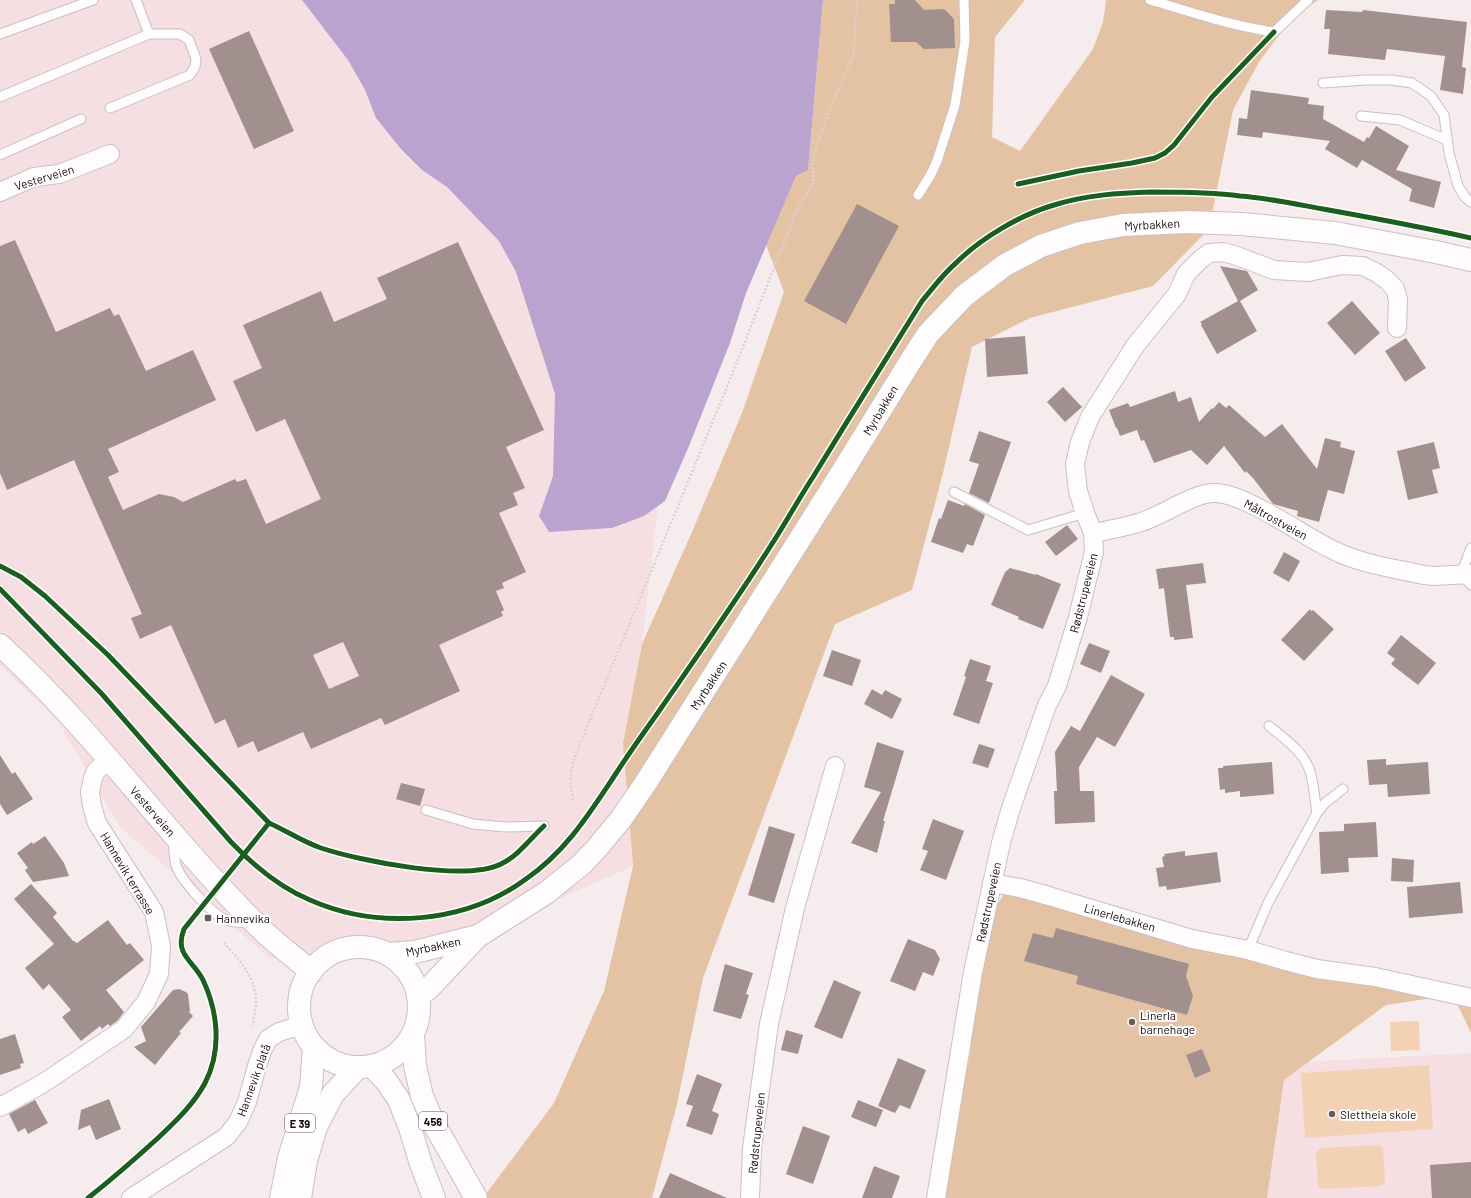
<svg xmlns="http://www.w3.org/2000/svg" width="1471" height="1198" font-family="Barlow,sans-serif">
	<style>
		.built { fill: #f5dfe2 }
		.green { fill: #f3d1b4 }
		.forest { fill: #e4c3a5 }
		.water { fill: #baa3cf }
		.building { fill: #a1908e; fill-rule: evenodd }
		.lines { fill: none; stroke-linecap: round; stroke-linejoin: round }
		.lane-casing { stroke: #cbbfc1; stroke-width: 11 }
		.street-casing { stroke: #cbbfc1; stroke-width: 20 }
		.secondary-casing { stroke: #cbbfc1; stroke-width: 24 }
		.primary-casing { stroke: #cbbfc1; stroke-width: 24 }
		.highway-casing { stroke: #cbbfc1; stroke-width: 24 }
		.path { stroke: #d7d3d4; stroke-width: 2.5; stroke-dasharray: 2 2; stroke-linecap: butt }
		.lane { stroke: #fefcfc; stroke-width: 9 }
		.street { stroke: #fefcfc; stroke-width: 18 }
		.secondary { stroke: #fefcfc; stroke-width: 22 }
		.primary { stroke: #fefcfc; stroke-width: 22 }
		.highway { stroke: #fefcfc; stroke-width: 22 }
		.cycleway-casing { stroke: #fff; stroke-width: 8 }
		.cycleway { stroke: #1b5e20; stroke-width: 5 }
		.poi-dot { fill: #665a5c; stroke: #fff; stroke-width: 1.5 }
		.labels { text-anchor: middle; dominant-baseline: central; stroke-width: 4; stroke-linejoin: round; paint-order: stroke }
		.shield { fill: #fff; stroke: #5e5456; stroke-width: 1 }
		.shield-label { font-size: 11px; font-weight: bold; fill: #190b0e }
		.street-label { font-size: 12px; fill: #190b0e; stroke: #fff }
		.poi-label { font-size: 12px; fill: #190b0e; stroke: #fff; text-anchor: start }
	</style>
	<rect width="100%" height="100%" fill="#f6ecee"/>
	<g class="built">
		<polygon points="0,0 302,0 348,60 365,90 376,118 422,170 447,187 499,241 516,272 555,394 553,476 539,517 549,532 612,528 644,516 658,506 642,644 623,743 633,866 471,938 271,959 120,827 57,720 0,665"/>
		<polygon points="1471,1053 1471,1198 1130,1198 1247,1065"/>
	</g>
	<g class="green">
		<polygon points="1419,1021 1420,1050 1391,1051 1390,1022"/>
		<polygon points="1429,1065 1433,1129 1305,1138 1301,1073"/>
		<polygon points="1379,1145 1383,1148 1385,1182 1381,1186 1322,1189 1318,1186 1316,1153 1321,1148"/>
	</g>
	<g class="forest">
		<polygon points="823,0 1025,0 995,37 992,137 1020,151 1093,49 1103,22 1106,0 1318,0 1291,19 1259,62 1233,110 1209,229 1153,286 1030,318 972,347 943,473 912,590 835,624 703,978 677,1104 652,1198 483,1198 554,1103 604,991 633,866 623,743 642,644 692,532 742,413 784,292 766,245 796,176 808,170"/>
		<polygon points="1011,884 1337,971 1471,997 1471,1033 1453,995 1386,1005 1284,1080 1267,1198 943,1198 946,1173 970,1054 983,926"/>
	</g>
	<polygon class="water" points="302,0 823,0 808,170 796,176 746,293 730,343 689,446 665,501 644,516 612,528 549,532 539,516 553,476 555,394 516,272 499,241 447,187 422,170 401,149 376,118 365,90 348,60"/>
	<g class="building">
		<polygon points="895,0 915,0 924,10 944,9 954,19 955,48 924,49 916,42 891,42 889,4 895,4"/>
		<polygon points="1326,10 1362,12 1363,10 1467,22 1462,67 1466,68 1463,94 1440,90 1445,56 1387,49 1385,60 1328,54 1330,29 1324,29"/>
		<polygon points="249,31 294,131 254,149 209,49"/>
		<polygon points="1251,90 1309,98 1308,104 1324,106 1323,119 1364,142 1367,137 1369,138 1376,126 1409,146 1396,170 1441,182 1434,208 1409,201 1412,189 1362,160 1357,168 1325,149 1330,141 1263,132 1262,138 1237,135 1239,118 1247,119"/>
		<polygon points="857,204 899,226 846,324 804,301"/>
		<path d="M15,240L56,332L110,308L114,316L119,314L146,371L193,350L216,400L108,449L119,472L108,477L123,510L159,494L174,497L183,502L235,479L237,482L246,479L266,524L321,499L285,419L256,432L233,381L262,368L243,325L321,291L334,322L387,299L377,278L458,242L544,430L506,447L525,488L513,493L518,505L499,513L526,572L502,583L504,588L496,591L504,610L501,612L503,616L439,645L460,691L385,725L381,718L311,749L303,732L258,752L253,741L238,748L225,719L215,724L171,625L140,639L131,618L142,614L74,460L7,490L0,473V246ZM343,642L359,676L329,689L313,655Z"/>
		<polygon points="1220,266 1247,271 1258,290 1240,301 1257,331 1217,354 1201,325 1202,324 1200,322 1238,301"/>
		<polygon points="1352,301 1380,333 1355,355 1327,323"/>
		<polygon points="1025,336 1028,374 987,377 985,339"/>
		<polygon points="1406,338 1426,368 1405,382 1385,351"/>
		<polygon points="1063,387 1082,407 1065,422 1047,402"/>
		<polygon points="1175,391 1178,402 1191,397 1199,422 1212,408 1213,409 1219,402 1226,408 1229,405 1265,437 1282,424 1317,469 1325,438 1341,442 1340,447 1355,451 1344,494 1328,490 1319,522 1297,516 1298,511 1273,504 1253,478 1246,471 1245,473 1224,446 1207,465 1191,450 1154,463 1144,440 1141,441 1137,430 1120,436 1117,428 1116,428 1109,410 1128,403 1130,407"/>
		<polygon points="979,431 1011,442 989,503 969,493 979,464 969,461"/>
		<polygon points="1434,442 1440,468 1432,470 1438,493 1408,500 1397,451"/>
		<polygon points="948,500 964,506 965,504 985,515 973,546 967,544 963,553 931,542 939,518 941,519"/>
		<polygon points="1067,525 1078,539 1056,556 1045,542"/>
		<polygon points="1284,552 1300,561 1289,582 1273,573"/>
		<polygon points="1203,563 1206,583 1186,585 1193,638 1174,640 1174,637 1170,637 1164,588 1159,589 1156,569"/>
		<polygon points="1010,568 1036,575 1036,574 1061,584 1043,629 1018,619 1019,617 991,605 1005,572"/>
		<polygon points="1310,609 1311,611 1313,610 1334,629 1304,661 1281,640"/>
		<polygon points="1401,635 1436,663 1418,685 1391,664 1395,659 1387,653"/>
		<polygon points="1089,643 1110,651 1101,673 1080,664"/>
		<polygon points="832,650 861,660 852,686 823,676"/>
		<polygon points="970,659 991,666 986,681 993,683 979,724 953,715 966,677 964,676"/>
		<polygon points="1111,675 1145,694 1115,747 1097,737 1079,767 1080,791 1094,791 1095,822 1055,824 1054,791 1057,791 1055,752 1071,726 1080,731"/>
		<polygon points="872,689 882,695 885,690 902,699 892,719 864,704"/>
		<polygon points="877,742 904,751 883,821 885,821 877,853 851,843 881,792 864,787"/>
		<polygon points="979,744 995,749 988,768 972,763"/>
		<polygon points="0,755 12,774 15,772 33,799 7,815 0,804"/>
		<polygon points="1386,759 1386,765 1428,762 1430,794 1388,797 1387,784 1369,785 1367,760"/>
		<polygon points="1272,762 1274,794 1240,797 1240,791 1225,793 1225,789 1220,790 1218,768 1223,768 1223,766"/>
		<polygon points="401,783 425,789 420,806 396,799"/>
		<polygon points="933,819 964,831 946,880 920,870 928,851 922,849"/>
		<polygon points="1376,822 1378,857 1348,858 1349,872 1321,874 1319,832 1344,831 1344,824"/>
		<polygon points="769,826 795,834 774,903 748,895"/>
		<polygon points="45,836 64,863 69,876 33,882 25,870 28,868 17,853 32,842 33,844"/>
		<polygon points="1185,851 1185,856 1217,852 1221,882 1167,890 1166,886 1159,887 1156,868 1164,867 1162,857 1165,856 1164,854"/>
		<polygon points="1392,858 1414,860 1413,882 1391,881"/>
		<polygon points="1460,882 1463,913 1409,918 1407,887"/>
		<polygon points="31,884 57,913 53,917 73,941 74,941 77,943 108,920 127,945 130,943 144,960 106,990 124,1012 117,1021 110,1026 108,1024 102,1029 100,1026 81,1041 62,1017 71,1010 49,984 43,990 25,968 54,944 14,899"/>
		<polygon points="1056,928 1189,964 1186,976 1193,996 1187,1015 1076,984 1078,976 1024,961 1033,933 1053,938"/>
		<polygon points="908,939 935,950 940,959 933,976 923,972 915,991 890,981"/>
		<polygon points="725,964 753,973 746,994 749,995 741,1019 713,1011"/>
		<polygon points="834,980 861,992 842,1039 814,1027"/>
		<polygon points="179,989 186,992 188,994 190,1011 189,1012 193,1016 179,1032 181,1033 155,1065 134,1047 146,1041 141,1027 173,990"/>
		<polygon points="786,1030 803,1035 798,1054 781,1050"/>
		<polygon points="15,1034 24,1063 20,1064 21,1068 0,1075 0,1039"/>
		<polygon points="1202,1049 1211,1071 1195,1078 1186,1055"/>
		<polygon points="898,1058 926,1070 910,1109 900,1105 895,1113 878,1106"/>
		<polygon points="697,1074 722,1084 712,1111 719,1114 712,1135 686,1126 693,1106 686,1104"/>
		<polygon points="109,1099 121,1129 96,1140 90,1125 78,1130 81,1110"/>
		<polygon points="35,1100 48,1123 28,1134 25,1128 18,1132 9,1114"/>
		<polygon points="858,1100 883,1110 876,1127 851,1117"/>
		<polygon points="803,1126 830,1136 813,1184 786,1174"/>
		<polygon points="1471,1162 1471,1198 1432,1198 1430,1165"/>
		<polygon points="874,1166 900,1176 892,1198 862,1198"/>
		<polygon points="670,1173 727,1198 659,1198"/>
	</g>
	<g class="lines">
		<g class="lane-casing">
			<g id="lane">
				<polyline points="136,0 149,34"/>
				<path d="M1150,0C1191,12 1231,26 1274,32L1308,0"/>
				<polyline points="0,34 93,0"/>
				<polyline points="1323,83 1366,80 1391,80 1412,83 1431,96 1444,115 1449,153 1458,186 1465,197 1471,202"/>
				<polyline points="0,97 149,34 180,34 189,40 196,59 195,67 190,75 110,108"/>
				<polyline points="1361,116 1400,120 1447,140"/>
				<polyline points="0,155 81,119"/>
				<polyline points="918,195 930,176 937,161 955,105 965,41 964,0"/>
				<polyline points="954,492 1028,530 1085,513"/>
				<polyline points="1471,548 1461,574 1471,585"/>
				<path d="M1269,726C1285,739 1306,753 1311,775C1314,787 1315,800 1317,813"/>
				<polyline points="426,810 473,824 505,827 544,826"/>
				<path d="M173,840C174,848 174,858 176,865C181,881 211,913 226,920C233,923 243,922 251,923"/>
				<polyline points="1248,950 1268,903 1317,813 1325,803 1343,789"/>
			</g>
		</g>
		<g class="street-casing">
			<g id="street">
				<polyline points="0,192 34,177 59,174 110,154"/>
				<path d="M1093,533C1109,530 1126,527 1141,522C1162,516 1193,493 1214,493C1243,492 1302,535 1331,549C1360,564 1393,568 1424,575L1434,576L1471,574"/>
				<polyline points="992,883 1020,888 1049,896 1192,939 1248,950 1286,961 1317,969 1375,977 1471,998"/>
				<polyline points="0,1107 42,1084 124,1029 146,1002 159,974 161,946 154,912 97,823 92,806 90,792 93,778 96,771 108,760"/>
				<polyline points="131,1198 226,1137 238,1122 247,1102 257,1066 262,1051 268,1039 279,1032 302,1025"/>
				<polyline points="750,1198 752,1148 769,1024 795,908 835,766"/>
				<polyline points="936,1198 973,972 1001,843 1010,811 1047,705 1057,686 1078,617 1094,552 1093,533 1085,513 1078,491 1075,464 1080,442 1090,417 1135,346 1177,294 1186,274 1201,259 1209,253 1223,252 1237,256 1274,270 1308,272 1342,265 1363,266 1377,273 1388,281 1395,289 1398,299 1397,328"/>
			</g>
		</g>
		<g class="secondary-casing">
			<g id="secondary">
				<path d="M0,645C93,730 165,833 254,922C271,940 292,955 311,972"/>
				<circle cx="359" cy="1007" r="60"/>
				<polyline points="387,954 415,952 478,936 546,893 582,864 597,848 621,819 645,784 836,482 910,362 928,334 964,296 1005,265 1041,246 1080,233 1123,225 1187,222 1242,224 1335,233 1436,252 1471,260"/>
				<polyline points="418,996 429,988 478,936"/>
			</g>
		</g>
		<g class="primary-casing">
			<g id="primary">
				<polyline points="413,1035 415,1066 422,1096 434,1124 476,1198"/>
				<polyline points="372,1066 387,1082 399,1100 410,1128 421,1164 434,1198"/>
			</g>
		</g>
		<g class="highway-casing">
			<g id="highway">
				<polyline points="281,1198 289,1158 311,1087 314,1047"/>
				<polyline points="300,1198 306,1161 316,1127 333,1094 357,1068"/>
			</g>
		</g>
		<g class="path">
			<polyline points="573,800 570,782 573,761 729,382 796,212 813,183 813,158 828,113 854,54 855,24 858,0"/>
			<path d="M224,943C240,960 257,979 256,1005C255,1012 253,1019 253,1026"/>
		</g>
		<use href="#lane" class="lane"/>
		<use href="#street" class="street"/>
		<use href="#secondary" class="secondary"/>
		<use href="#primary" class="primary"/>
		<use href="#highway" class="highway"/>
		<g class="cycleway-casing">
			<g id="cycleway">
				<polyline points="1018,184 1079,171 1132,163 1155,158 1165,153 1174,145 1212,97 1274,32"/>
				<path d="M0,566L21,577L45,596L108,655L269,823L184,929C174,955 193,960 203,980C218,1012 222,1050 205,1083C194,1104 175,1122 158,1138C135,1159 112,1179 88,1198"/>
				<path d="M0,589L101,693L231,842C254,866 279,887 310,900C378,930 465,924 526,879C565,852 587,817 613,778C627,756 642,735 657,714C695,659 734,604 770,547C785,524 798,500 813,477C849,418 886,359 922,301C933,288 943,274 956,263C981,238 1020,215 1054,205C1086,195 1118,193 1152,192C1181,192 1211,192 1240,196C1268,198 1295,204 1323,209C1373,218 1422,227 1471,238"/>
				<path d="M269,823C287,831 303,842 321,848C360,861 465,882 501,864C518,856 531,838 544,826"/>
			</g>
		</g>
		<use href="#cycleway" class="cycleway"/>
	</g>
	<g class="poi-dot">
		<rect x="204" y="914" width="8" height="8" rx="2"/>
		<circle cx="1132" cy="1022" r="4"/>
		<circle cx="1332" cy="1114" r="4"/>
	</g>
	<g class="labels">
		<g class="shield">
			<rect x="419" y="1112" width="28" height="18" rx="3"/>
			<rect x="285" y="1114" width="30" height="18" rx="3"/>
		</g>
		<g class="shield-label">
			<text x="433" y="1121">456</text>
			<text x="300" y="1123">E 39</text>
		</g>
		<g class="street-label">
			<text transform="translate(44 177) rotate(-17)">Vesterveien</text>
			<text transform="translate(1152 224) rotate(-3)">Myrbakken</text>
			<text transform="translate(880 410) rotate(-59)">Myrbakken</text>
			<text transform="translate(1276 519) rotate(29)">Måltrostveien</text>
			<text transform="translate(1083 593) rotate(-76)">Rødstrupeveien</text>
			<text transform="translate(708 685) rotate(-57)">Myrbakken</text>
			<text transform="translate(153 811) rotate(49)">Vesterveien</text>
			<text transform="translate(128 873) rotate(59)">Hannevik terrasse</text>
			<text transform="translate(988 902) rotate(-78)">Rødstrupeveien</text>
			<text transform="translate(1120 917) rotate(16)">Linerlebakken</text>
			<text transform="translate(433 946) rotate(-12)">Myrbakken</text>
			<text transform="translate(253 1080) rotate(-70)">Hannevik platå</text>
			<text transform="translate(756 1133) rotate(-84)">Rødstrupeveien</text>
		</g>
		<g class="poi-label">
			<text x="216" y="918">Hannevika</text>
			<text x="1140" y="1015">Linerla<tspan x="1140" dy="14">barnehage</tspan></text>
			<text x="1340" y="1114">Slettheia skole</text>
		</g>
	</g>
</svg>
